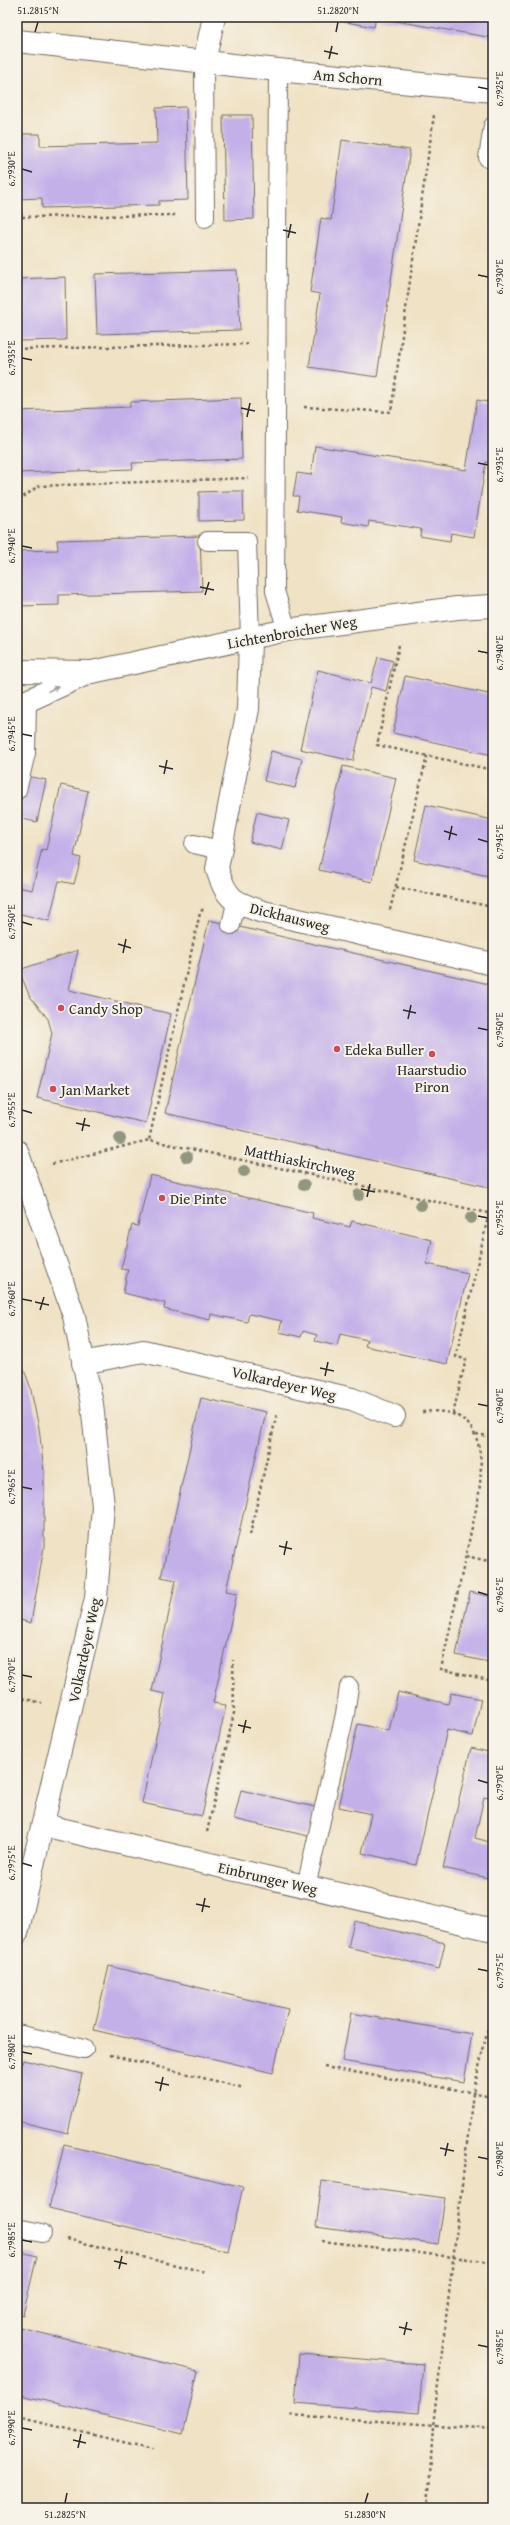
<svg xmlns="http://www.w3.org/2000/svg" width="510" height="2525" font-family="'Gentium Book Plus',serif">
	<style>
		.building { fill: #c3b0e9 }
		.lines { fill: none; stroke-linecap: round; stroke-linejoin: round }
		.service-casing { stroke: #706b61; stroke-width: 20 }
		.minor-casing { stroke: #706b61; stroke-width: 24 }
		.tertiary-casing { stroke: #706b61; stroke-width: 24 }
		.path { stroke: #706b61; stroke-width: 2.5; stroke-dasharray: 3 3; stroke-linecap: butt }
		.service { stroke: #fff; stroke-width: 18 }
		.minor { stroke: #fff; stroke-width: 22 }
		.tertiary { stroke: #fff; stroke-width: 22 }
		.tree { fill: #92967f }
		.oneway { fill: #a0a0a0 }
		.ticks { fill: none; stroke: #2b2b2b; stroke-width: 1.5 }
		.poi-dot { fill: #d1495b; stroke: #f7f3e8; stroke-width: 1.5 }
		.labels { text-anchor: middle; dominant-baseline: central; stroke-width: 4; stroke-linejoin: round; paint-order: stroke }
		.street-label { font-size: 15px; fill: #2b2b2b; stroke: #f7f3e8 }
		.poi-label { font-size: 15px; fill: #2b2b2b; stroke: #f7f3e8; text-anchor: start }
		.neatline { fill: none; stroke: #2b2b2b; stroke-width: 1.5 }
		.ticks-label { font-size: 10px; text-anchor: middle; fill: #2b2b2b }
	</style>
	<rect width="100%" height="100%" fill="#f7f3e8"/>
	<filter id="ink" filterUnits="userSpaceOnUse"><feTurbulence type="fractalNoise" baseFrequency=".025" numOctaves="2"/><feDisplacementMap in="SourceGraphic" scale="8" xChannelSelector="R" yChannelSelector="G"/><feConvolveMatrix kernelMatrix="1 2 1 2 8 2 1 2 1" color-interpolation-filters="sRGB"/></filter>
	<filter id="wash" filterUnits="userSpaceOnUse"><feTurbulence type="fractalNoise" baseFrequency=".012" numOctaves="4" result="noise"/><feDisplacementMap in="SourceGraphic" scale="16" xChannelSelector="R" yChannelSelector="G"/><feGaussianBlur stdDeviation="0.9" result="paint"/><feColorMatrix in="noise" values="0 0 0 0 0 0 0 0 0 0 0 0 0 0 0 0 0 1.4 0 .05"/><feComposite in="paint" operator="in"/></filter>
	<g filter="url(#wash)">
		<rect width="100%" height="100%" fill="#f0e2c5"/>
		<g id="blocks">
			<g class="building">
				<polygon points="318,17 376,17 374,27"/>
				<polygon points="379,17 493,17 493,38 379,18"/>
				<polygon points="186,107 188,200 159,201 159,205 42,208 42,198 17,199 17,134 40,134 40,146 157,143 156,108"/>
				<polygon points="223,115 252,115 254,219 225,220"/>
				<polygon points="342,140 410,150 377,377 309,367 320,294 310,292 321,218 331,220"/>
				<polygon points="237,270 240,330 97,334 95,274"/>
				<polygon points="65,277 66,340 17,341 17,279"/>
				<polygon points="241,398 242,459 132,463 133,469 17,473 17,411 130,407 130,402"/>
				<polygon points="477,400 493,403 493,463 486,462 474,537 451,533 450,541 431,538 420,536 421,529 369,521 368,527 341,522 342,517 297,510 299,496 293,496 297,473 311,475 315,446 466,470"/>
				<polygon points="228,491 243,491 244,520 199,521 199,492"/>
				<polygon points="200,536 202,591 59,595 59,605 17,606 17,551 58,550 57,540"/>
				<polygon points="378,657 393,661 386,691 371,687 353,761 300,749 318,670 371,683"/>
				<polygon points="405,676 493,695 492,755 393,733"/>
				<polygon points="271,751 302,759 295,788 264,781"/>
				<polygon points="343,766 396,778 372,882 319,870"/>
				<polygon points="17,774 46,780 37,822 17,818"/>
				<polygon points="61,785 88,791 74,856 81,858 74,884 59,881 49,921 17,913 17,887 32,890 42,849 46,850"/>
				<polygon points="426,805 493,820 493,877 414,860"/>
				<polygon points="257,812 289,820 282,850 250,842"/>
				<polygon points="209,920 493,985 493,1188 165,1113"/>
				<polygon points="78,950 69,990 171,1014 146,1123 37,1098 52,1033 48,1019 29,995 19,970"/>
				<polygon points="150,1175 313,1213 312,1218 350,1227 352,1221 432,1240 427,1264 468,1273 447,1364 365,1346 367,1340 340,1334 337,1346 315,1341 317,1335 303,1331 301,1337 279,1332 282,1321 249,1314 247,1322 211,1314 210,1320 164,1309 165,1303 123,1293 128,1270 121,1269 132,1225 138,1226"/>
				<polygon points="17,1351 30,1386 39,1428 44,1472 44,1547 31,1623 17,1619"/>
				<polygon points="201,1398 266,1412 226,1591 237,1593 213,1703 226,1705 202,1816 142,1803 165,1694 152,1691 176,1580 161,1577"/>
				<polygon points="492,1398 493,1398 493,1414 489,1413"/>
				<polygon points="470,1592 493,1597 493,1663 456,1655"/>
				<polygon points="398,1692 448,1704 451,1693 481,1699 473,1736 447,1730 416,1865 362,1853 371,1814 339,1807 358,1724 389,1731"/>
				<polygon points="471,1748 493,1753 493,1799 484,1797 475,1838 493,1843 493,1879 443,1868"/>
				<polygon points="241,1790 315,1807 308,1836 234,1819"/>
				<polygon points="354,1921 445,1943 439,1969 348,1947"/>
				<polygon points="109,1966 288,2009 273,2073 94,2030"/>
				<polygon points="351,2013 472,2034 464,2082 342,2061"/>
				<polygon points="23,2060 82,2074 68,2133 17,2121 17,2085"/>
				<polygon points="64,2145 243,2187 228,2251 49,2208"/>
				<polygon points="322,2181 445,2198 438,2244 316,2227"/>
				<polygon points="17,2251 37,2256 23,2315 17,2313"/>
				<polygon points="20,2328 198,2371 183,2434 17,2394 17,2339"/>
				<polygon points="299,2354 423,2364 419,2413 295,2403"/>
			</g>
		</g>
	</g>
	<g filter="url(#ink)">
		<use href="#blocks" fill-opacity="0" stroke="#706b61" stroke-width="1"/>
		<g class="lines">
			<g class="service-casing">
				<g id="service">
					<polyline points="204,62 205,218"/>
					<polyline points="278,70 275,591 287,630"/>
					<polyline points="488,158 493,126"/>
					<polyline points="207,541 247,541 250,639"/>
					<polyline points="17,790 26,753 27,701"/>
					<polyline points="194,844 220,850"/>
					<polyline points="231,925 236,903"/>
					<polyline points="306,1887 345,1714 349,1687"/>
					<polyline points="17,2034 84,2049"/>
					<polyline points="17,2228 42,2233"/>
				</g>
			</g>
			<g class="minor-casing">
				<g id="minor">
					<polyline points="17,41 278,70 493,91"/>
					<polyline points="204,62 214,17"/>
					<path d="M250,639L248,709L217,869C227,900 233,902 263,912L493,964"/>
					<polyline points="17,671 92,672 287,630 457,608 493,606"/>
					<polyline points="17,702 27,701 86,674"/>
					<polyline points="83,1363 143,1351 352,1399 394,1416"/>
					<polyline points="43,1825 493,1930"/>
				</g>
			</g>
			<g class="tertiary-casing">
				<polyline id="tertiary" points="17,1151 74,1316 92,1404 103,1506 96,1598 17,1933"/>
			</g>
			<g class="path">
				<polyline points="17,210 21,210 21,217 177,215"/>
				<polyline points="17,349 247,344"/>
				<polyline points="304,407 391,412 434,115"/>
				<polyline points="17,496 25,496 38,486 248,478"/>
				<polyline points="399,645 377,745 493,770"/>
				<polyline points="396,887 493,907"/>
				<polyline points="203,909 200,913 149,1140 493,1214"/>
				<polyline points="390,910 427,756"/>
				<polyline points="52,1164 149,1140"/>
				<path d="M422,1412C483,1404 485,1455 478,1500L441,1669L493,1681"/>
				<polyline points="453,1414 466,1359 456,1357 489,1213"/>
				<polyline points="476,1434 493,1437"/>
				<polyline points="250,1535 277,1413"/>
				<polyline points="466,1556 493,1562"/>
				<polyline points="17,1697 42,1703"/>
				<polyline points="207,1832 234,1713 233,1660"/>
				<polyline points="110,2055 244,2088"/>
				<polyline points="324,2067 493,2096"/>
				<polyline points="67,2239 205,2272"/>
				<polyline points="322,2241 493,2262"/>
				<polyline points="291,2415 493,2429"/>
				<polyline points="17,2417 153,2449"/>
				<polyline points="428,2508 433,2426 473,2093 493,2007"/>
			</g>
			<use href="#service" class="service"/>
			<use href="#minor" class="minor"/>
			<use href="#tertiary" class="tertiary"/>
		</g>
		<g class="tree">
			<circle cx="120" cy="1139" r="6"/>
			<circle cx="187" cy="1157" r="6"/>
			<circle cx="244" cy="1171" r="6"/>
			<circle cx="304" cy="1185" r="6"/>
			<circle cx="359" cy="1195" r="6"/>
			<circle cx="421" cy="1205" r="6"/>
			<circle cx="471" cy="1218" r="6"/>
		</g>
		<defs><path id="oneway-solid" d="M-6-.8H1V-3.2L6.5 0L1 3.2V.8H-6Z"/></defs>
		<use class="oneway" href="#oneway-solid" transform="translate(53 689) rotate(-24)"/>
	</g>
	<path class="ticks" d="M35,32L38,22M336,32L338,22M324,51L338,54M329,59L332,46M478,87L488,89M22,169L32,172M283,230L296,233M288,238L291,224M478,275L488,277M22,358L32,360M241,408L255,411M247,417L250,403M478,463L488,465M22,546L32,548M200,587L214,590M205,595L209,582M478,651L488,653M22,734L32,736M159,766L173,769M164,774L167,760M444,831L457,835M478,839L488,842M449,840L452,826M22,922L32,925M118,944L131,948M123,953L126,939M403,1010L416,1013M408,1019L411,1005M478,1028L488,1030M22,1110L32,1113M76,1123L90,1126M82,1131L85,1118M361,1189L375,1192M367,1197L370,1184M478,1216L488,1218M22,1299L32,1301M35,1302L49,1305M40,1310L44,1297M320,1368L334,1371M325,1376L328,1362M478,1404L488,1406M22,1487L32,1489M279,1546L292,1549M284,1555L287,1541M478,1592L488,1595M22,1675L32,1677M238,1725L251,1728M243,1733L246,1720M478,1780L488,1783M22,1863L32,1866M196,1904L210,1907M202,1912L205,1898M478,1969L488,1971M22,2052L32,2054M155,2082L169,2085M160,2091L163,2077M440,2148L454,2151M445,2156L448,2143M478,2157L488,2159M22,2240L32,2242M114,2261L127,2264M119,2269L122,2256M399,2327L412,2330M404,2335L407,2322M478,2345L488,2347M22,2428L32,2430M73,2440L86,2443M78,2448L81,2434M65,2503L67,2493M365,2503L368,2493"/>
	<g class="poi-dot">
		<circle cx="61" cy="1008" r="4"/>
		<circle cx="337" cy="1049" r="4"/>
		<circle cx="432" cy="1054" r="4"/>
		<circle cx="53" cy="1089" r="4"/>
		<circle cx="162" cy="1198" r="4"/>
	</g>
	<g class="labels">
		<g class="street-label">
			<text transform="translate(348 77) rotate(5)">Am Schorn</text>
			<text transform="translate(292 632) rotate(-10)">Lichtenbroicher Weg</text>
			<text transform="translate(290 917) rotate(14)">Dickhausweg</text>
			<text transform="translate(300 1161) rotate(12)">Matthiaskirchweg</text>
			<text transform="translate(284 1383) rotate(13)">Volkardeyer Weg</text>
			<text transform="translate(84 1650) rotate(-78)">Volkardeyer Weg</text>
			<text transform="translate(268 1878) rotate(13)">Einbrunger Weg</text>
		</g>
		<g class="poi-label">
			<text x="69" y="1008">Candy Shop</text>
			<text x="345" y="1049">Edeka Buller</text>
			<text x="432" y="1069" text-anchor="middle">Haarstudio<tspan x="432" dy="17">Piron</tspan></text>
			<text x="61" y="1089">Jan Market</text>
			<text x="170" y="1198">Die Pinte</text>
		</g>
	</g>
	<rect width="510" height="2525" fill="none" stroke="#f7f3e8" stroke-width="44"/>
	<rect x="22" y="22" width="466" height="2481" class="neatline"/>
	<g class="ticks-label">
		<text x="38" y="14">51.2815°N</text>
		<text x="338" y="14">51.2820°N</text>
		<text transform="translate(499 89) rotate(-90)" y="4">6.7925°E</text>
		<text transform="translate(11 169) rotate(-90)" y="4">6.7930°E</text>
		<text transform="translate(499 277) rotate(-90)" y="4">6.7930°E</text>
		<text transform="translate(11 358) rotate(-90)" y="4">6.7935°E</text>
		<text transform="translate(499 465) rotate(-90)" y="4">6.7935°E</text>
		<text transform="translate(11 546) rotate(-90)" y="4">6.7940°E</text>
		<text transform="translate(499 653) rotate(-90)" y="4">6.7940°E</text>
		<text transform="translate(11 734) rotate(-90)" y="4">6.7945°E</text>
		<text transform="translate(499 842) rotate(-90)" y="4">6.7945°E</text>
		<text transform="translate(11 922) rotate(-90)" y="4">6.7950°E</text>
		<text transform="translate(499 1030) rotate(-90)" y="4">6.7950°E</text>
		<text transform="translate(11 1110) rotate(-90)" y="4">6.7955°E</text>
		<text transform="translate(499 1218) rotate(-90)" y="4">6.7955°E</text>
		<text transform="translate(11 1299) rotate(-90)" y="4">6.7960°E</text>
		<text transform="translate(499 1406) rotate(-90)" y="4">6.7960°E</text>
		<text transform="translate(11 1487) rotate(-90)" y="4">6.7965°E</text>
		<text transform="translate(499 1595) rotate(-90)" y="4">6.7965°E</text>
		<text transform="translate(11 1675) rotate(-90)" y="4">6.7970°E</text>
		<text transform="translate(499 1783) rotate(-90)" y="4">6.7970°E</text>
		<text transform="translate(11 1863) rotate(-90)" y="4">6.7975°E</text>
		<text transform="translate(499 1971) rotate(-90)" y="4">6.7975°E</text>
		<text transform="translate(11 2052) rotate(-90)" y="4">6.7980°E</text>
		<text transform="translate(499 2159) rotate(-90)" y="4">6.7980°E</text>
		<text transform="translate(11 2240) rotate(-90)" y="4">6.7985°E</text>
		<text transform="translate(499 2347) rotate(-90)" y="4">6.7985°E</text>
		<text transform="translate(11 2428) rotate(-90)" y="4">6.7990°E</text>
		<text x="65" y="2518">51.2825°N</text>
		<text x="365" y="2518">51.2830°N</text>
	</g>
</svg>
